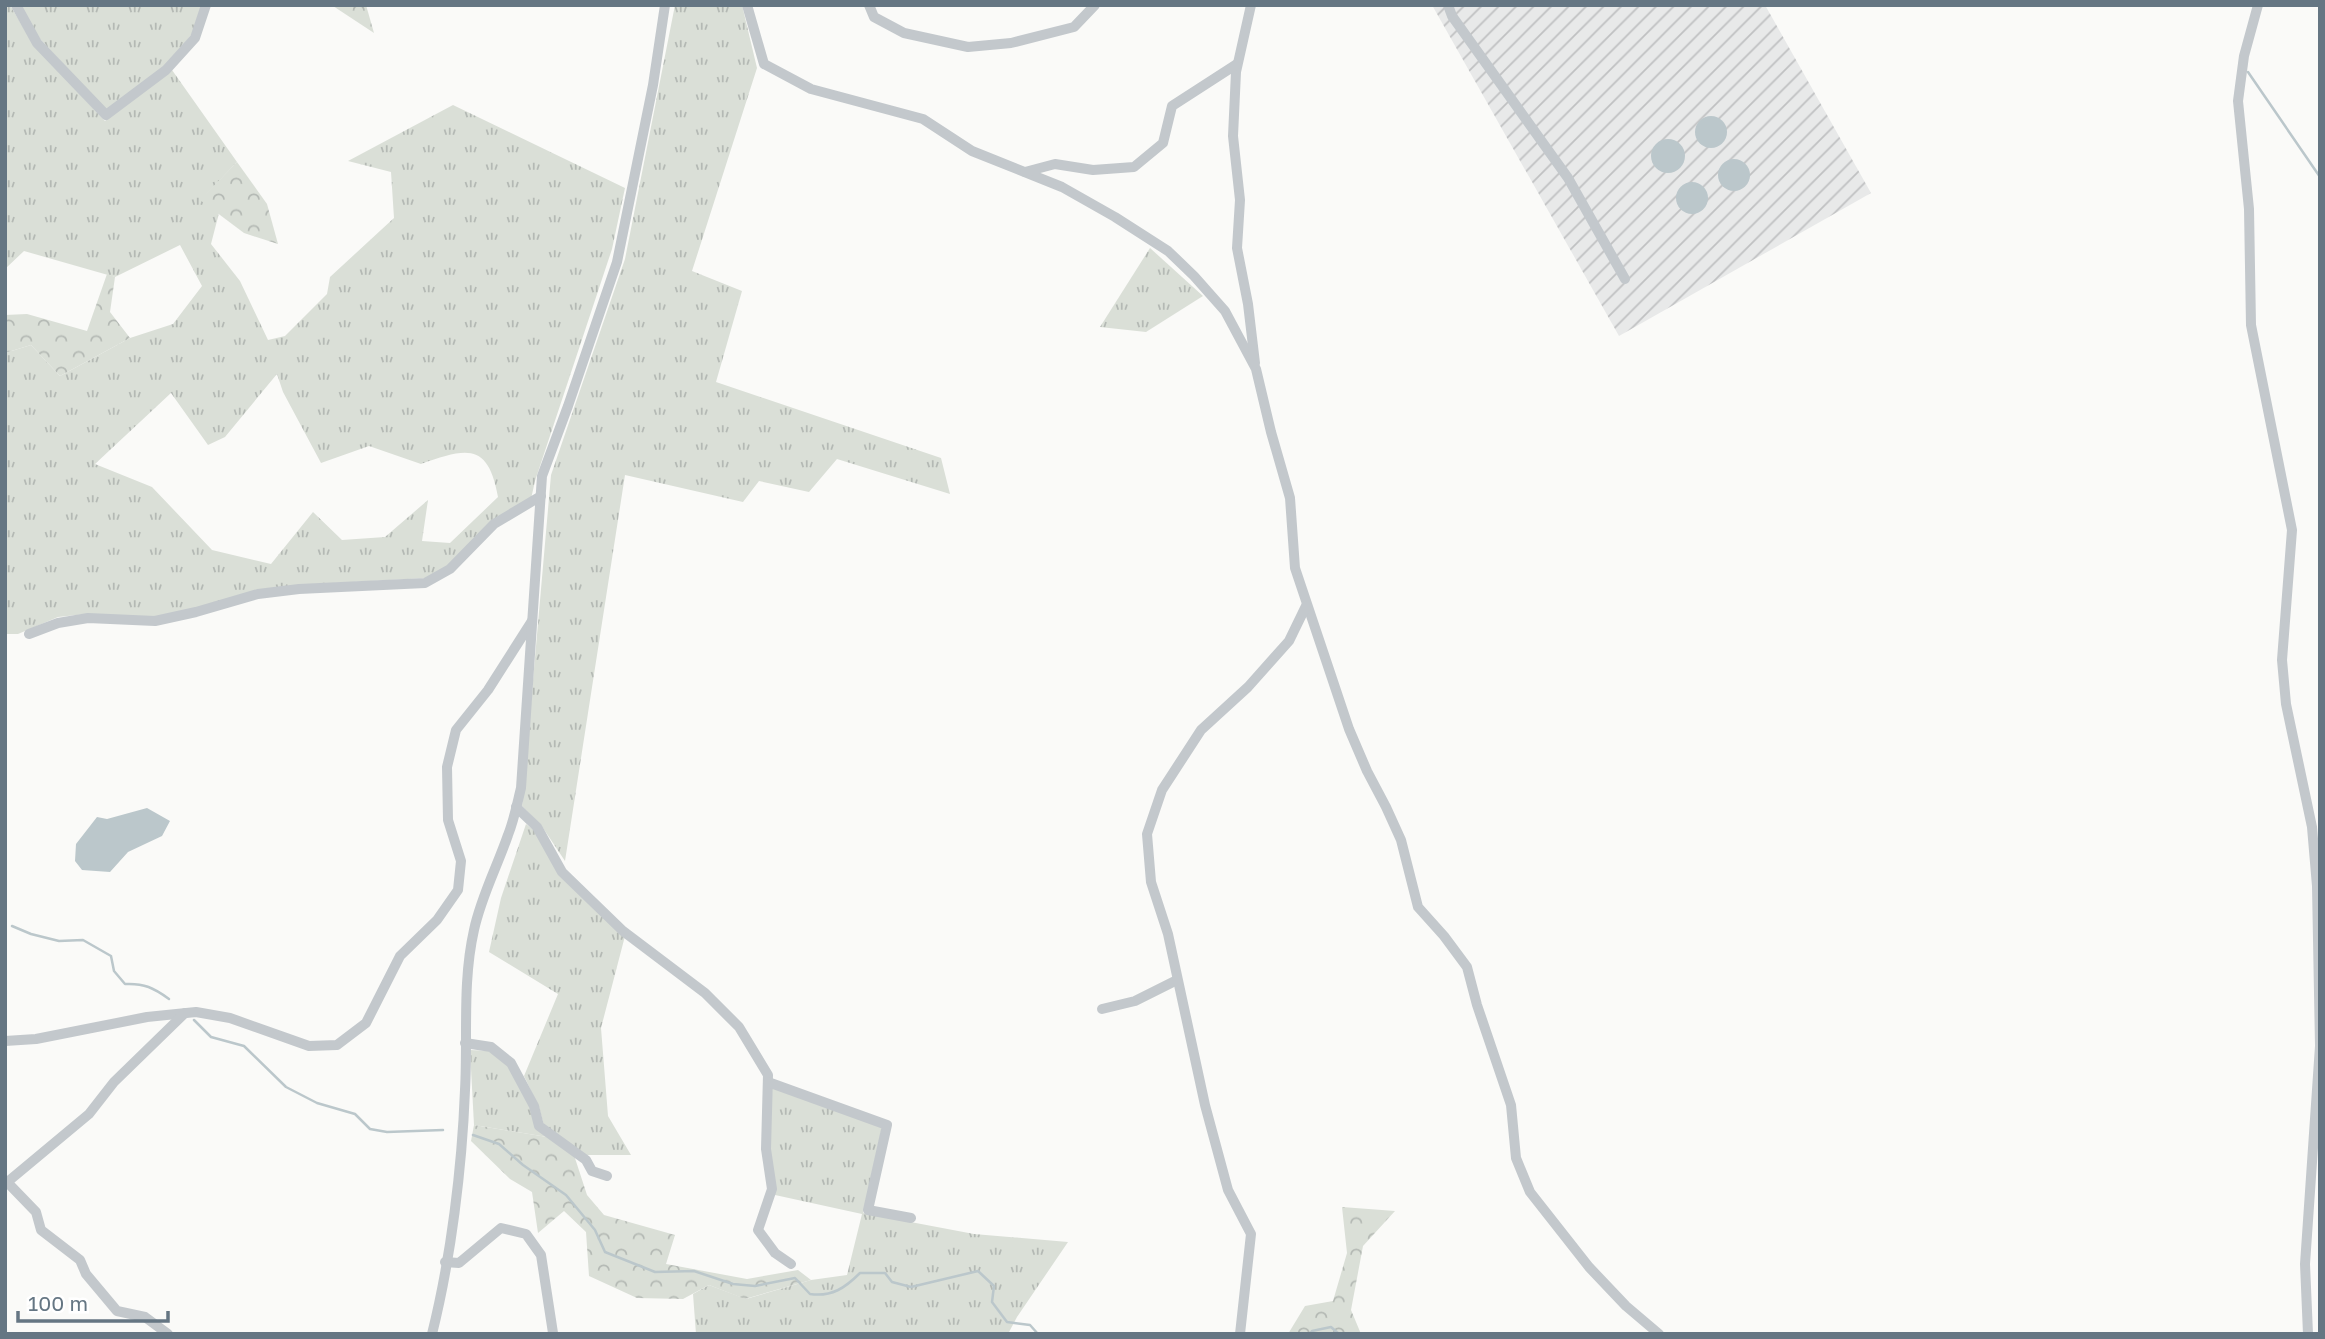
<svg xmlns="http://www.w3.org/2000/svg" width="2325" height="1339" font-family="'Golos Text',sans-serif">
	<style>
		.industrial { fill: url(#industrial-furrows) }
		.grass { fill: url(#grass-tufts); fill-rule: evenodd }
		.forest { fill: url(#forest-crowns) }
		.water { fill: #bbc7cb }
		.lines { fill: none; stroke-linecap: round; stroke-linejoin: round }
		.stream { stroke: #bbc7cb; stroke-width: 2.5 }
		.minor { stroke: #c3c8cc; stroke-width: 10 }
	</style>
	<defs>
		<pattern id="industrial-furrows" width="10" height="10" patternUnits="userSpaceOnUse" patternTransform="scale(1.75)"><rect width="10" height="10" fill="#e8e9e9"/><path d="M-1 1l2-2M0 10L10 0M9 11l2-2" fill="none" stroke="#c0c1c2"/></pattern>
		<pattern id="grass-tufts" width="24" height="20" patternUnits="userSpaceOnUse" patternTransform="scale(1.75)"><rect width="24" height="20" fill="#dadfd7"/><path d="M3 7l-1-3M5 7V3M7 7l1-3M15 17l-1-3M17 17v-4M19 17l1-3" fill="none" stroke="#b4b9b4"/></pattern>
		<pattern id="forest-crowns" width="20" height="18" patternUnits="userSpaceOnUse" patternTransform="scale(1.75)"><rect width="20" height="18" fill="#dadfd7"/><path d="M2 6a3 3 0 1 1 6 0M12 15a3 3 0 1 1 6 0" fill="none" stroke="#b4b9b4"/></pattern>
	</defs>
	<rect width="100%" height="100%" fill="#fafaf8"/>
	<polygon class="industrial" points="1432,5 1765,5 1871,193 1619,336"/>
	<g class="grass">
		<path d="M5,5H10L33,44L105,121L172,70L237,162L201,200L219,213L211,244L240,281L268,340L285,336L327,294L330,277L394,218L391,172L348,161L453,105L625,188L612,249L535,481L531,499L449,565L426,578L316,584L157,617L86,614L58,617L18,634H5V353L31,345L60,376L130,338L173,324L202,286L180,245L115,277L24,251L5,269ZM277,374L283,392L321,463L369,446L421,464C467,448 488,442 498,497L450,543L422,541L428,500L385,537L342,540L313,512L271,564L212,550L152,487L95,464L171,393L208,445L225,437Z"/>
		<polygon points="20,5 202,5 193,33 163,68 106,110 40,39"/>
		<polygon points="675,5 742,5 757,68 692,271 742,291 716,382 941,458 950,494 837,459 809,492 759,481 743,502 625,475 565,861 541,825 522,806 551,475 625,259"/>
		<polygon points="1150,248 1203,296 1146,332 1100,327"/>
		<polygon points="526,824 535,831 560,876 625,936 601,1028 608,1116 631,1155 583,1155 544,1126 539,1107 524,1076 558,994 489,952 501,898"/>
		<polygon points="470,1050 490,1051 509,1067 547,1137 474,1125"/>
		<polygon points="771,1086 882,1127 863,1213 974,1234 1068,1242 1017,1317 1008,1334 696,1334 693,1294 709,1285 746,1299 811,1280 847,1275 862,1214 775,1195 769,1150"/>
	</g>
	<g class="forest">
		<polygon points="332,5 366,5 374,33 333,6"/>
		<polygon points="237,162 267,204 278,244 244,233 200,200"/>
		<polygon points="107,274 115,277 110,312 130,338 60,376 31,345 5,353 5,315 27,314 87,331"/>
		<polygon points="474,1125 547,1137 574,1155 587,1195 604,1215 675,1235 666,1264 747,1279 798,1270 811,1280 745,1299 709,1285 683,1299 637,1298 589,1276 586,1232 564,1211 538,1233 532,1192 510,1179 471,1141"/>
		<polygon points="1342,1207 1395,1211 1363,1246 1351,1310 1361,1334 1288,1334 1305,1306 1333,1301 1347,1253"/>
	</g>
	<g class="water">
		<circle cx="1711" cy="132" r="16"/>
		<circle cx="1668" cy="156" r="17"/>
		<circle cx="1734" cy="175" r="16"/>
		<circle cx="1692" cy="198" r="16"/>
		<polygon points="147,808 170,821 162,836 128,852 110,872 82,870 75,861 76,844 97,817 107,819"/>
	</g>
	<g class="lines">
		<g class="stream">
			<polyline points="2248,72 2320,177"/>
			<path d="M12,926L31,934L59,941L83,940L111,956L114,971L125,984C144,983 154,988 169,999"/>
			<polyline points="194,1020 211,1037 244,1046 286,1087 317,1103 355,1114 370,1129 387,1132 443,1130"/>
			<path d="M473,1135L499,1144L523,1165L566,1195L595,1230L605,1252L655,1272L694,1271L733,1284L755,1286L795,1278L810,1294C832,1297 845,1288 860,1273H885L892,1282L911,1287L978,1271L994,1286L992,1302L1007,1322L1030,1325L1038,1334"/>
			<polyline points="1310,1334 1312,1331 1331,1327 1339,1334"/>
		</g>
		<g class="minor">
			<polyline points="16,5 37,43 106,115 166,70 195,38 206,5"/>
			<polyline points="747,5 764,64 811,89 923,119 972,151 1062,187 1115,217 1168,251 1194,276 1225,311 1256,369 1271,432 1290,498 1295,568 1349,729 1367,771 1386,807 1401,840 1418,907 1444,936 1467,967 1477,1005 1511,1105 1516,1158 1530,1192 1589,1267 1626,1306 1659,1334"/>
			<polyline points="869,5 874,17 904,33 968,47 1011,43 1074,27 1095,5"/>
			<polyline points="1251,5 1236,72 1233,136 1240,200 1237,248 1248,304 1255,363"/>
			<polyline points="1448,5 1452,16 1568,178 1625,279"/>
			<polyline points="2258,5 2244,56 2238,101 2249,209 2251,325 2292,530 2282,660 2286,704 2312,827 2317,886 2320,1046 2305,1264 2308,1334"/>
			<polyline points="1025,172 1055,164 1093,170 1134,167 1163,143 1172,106 1237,64"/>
			<polyline points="29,634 58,623 88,618 155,621 196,612 258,594 299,589 425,583 450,569 494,524 541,496"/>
			<polyline points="516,807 537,827 562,872 623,931 705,993 739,1027 768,1075 766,1149 772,1189 758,1230 775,1253 791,1264"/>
			<polyline points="1102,1009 1135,1001 1177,980"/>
			<polyline points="5,1041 36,1039 147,1017 196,1012 230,1018 309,1046 337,1045 366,1023 400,956 437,920 458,890 461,861 448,820 447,767 456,730 488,690 532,621"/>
			<polyline points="465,1043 491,1047 511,1063 534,1106 539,1126 586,1160 592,1171 607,1176"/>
			<polyline points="768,1082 887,1125 868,1210 911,1218"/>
			<polyline points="7,1182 36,1212 41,1230 80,1260 86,1274 117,1311 145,1317 168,1334"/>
			<polyline points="5,1184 89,1114 114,1082 185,1013"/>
			<polyline points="445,1262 459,1263 501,1228 526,1234 541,1255 553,1333"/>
			<path d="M432,1334C451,1258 462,1168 465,1090C468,1037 462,983 474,930C481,897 497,867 508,835C514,820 517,804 521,788L542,476L568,406L617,262L653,85L665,5"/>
			<polyline points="1240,1334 1251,1234 1228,1190 1205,1105 1168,934 1151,882 1147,834 1162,790 1201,730 1248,687 1289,641 1306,606"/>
		</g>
	</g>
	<rect width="2325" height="1339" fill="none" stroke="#657683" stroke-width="14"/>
	<path d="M18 1311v10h150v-10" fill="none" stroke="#657683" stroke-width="3.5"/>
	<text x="28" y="1311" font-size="21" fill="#657683" stroke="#ffffff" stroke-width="5" paint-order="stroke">100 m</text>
</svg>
